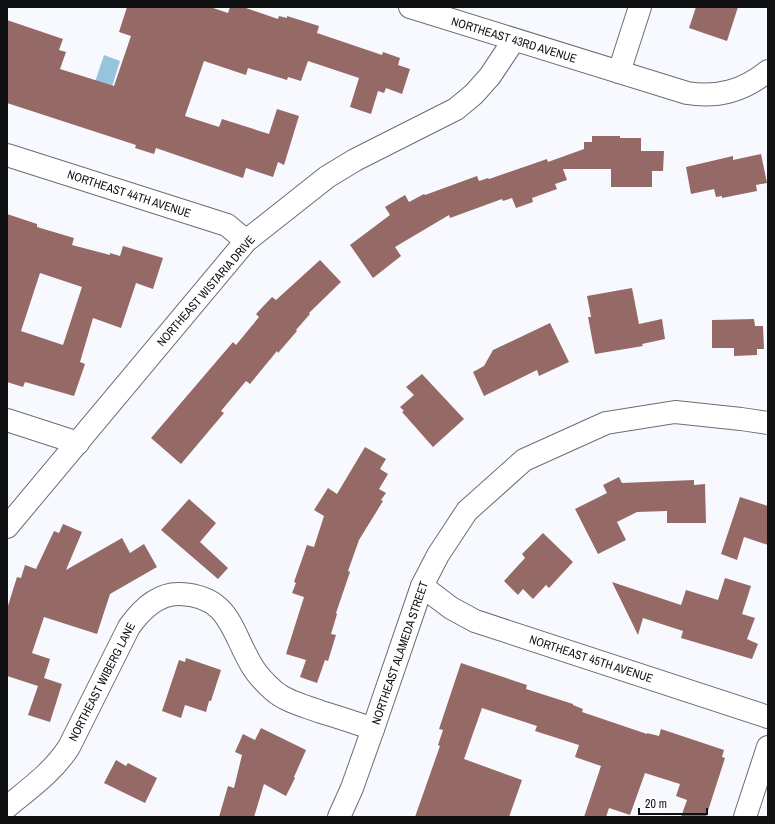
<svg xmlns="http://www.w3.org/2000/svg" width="775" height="824" font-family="'Archivo Narrow',sans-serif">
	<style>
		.water { fill: #96c4da }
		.building { fill: #956965; fill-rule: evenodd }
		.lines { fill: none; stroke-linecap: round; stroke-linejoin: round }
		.minor-casing { stroke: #6a6e74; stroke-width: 24 }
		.minor { stroke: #fff; stroke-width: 22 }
		.labels { text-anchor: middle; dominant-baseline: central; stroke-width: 3; stroke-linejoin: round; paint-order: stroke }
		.street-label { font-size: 12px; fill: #101113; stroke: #fff }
	</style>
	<rect width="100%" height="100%" fill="#f7f9fe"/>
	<polygon class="water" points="104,55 120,61 110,93 93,88"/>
	<g class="building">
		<polygon points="127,7 210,7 228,13 230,7 243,7 278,19 279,16 287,18 287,16 319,26 317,33 382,55 383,52 400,58 398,65 410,69 402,94 386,88 384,93 378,91 371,114 350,107 359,78 308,61 301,81 288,77 287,80 248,68 246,75 204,61 185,116 219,127 222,119 269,134 277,109 299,116 284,165 278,162 273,177 246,168 243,178 156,148 154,154 135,148 136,145 7,103 7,20 63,39 59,50 66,52 60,69 114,86 131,36 119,32"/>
		<polygon points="696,7 738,7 727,41 689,28"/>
		<polygon points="592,136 620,136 620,138 641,138 641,151 664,151 663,171 652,171 652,187 611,187 611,169 563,169 567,180 555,184 557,189 532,198 533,202 516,208 512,198 503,201 502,199 450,218 449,215 395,247 401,256 373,278 350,245 390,215 385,207 405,195 409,202 424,194 425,195 477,176 479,181 488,178 489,179 547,159 548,162 584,149 584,142 592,142"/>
		<polygon points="761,154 767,183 756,185 757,191 722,198 722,196 716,197 714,189 691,194 686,167 733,156 733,160"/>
		<path d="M7,214L37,224V227L74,238L72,245L110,255V253L120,256L123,246L163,258L153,289L136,283L121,328L93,318L80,362L85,364L74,396L25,382L23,387L7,382ZM40,273L82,287L63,345L21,331Z"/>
		<polygon points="320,260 341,282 309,313 310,314 296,330 297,331 278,353 277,351 250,384 246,381 221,411 224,413 181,464 151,438 233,342 236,345 259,317 256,314 272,297 276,300"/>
		<polygon points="632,288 639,324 662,319 665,339 642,344 643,346 595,354 588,317 591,317 587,296"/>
		<polygon points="754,319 755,326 763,326 764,349 757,349 757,355 734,356 734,348 712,348 712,320"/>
		<polygon points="550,323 569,362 539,376 537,370 484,396 473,372 484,366 493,350"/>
		<polygon points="422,374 464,419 433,447 402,412 404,411 400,407 414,395 406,387"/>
		<polygon points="365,447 386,459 380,469 388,474 379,489 386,493 381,500 383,501 359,540 348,571 350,572 336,613 337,614 331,634 336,635 328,661 325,660 317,683 300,677 306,660 286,654 304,597 292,593 296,583 294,582 307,545 314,547 324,516 314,510 328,488 337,494"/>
		<polygon points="619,477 622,483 694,480 694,485 705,484 706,523 667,523 667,511 637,512 617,522 626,540 598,554 575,509 607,493 603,485"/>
		<polygon points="740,497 768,506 768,545 744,537 737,560 721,554"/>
		<polygon points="189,499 216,523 200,542 228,568 218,579 161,530"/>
		<polygon points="63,524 82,532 66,570 122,538 130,553 144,544 157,567 110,594 97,634 44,617 32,653 50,659 44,678 62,684 50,722 28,715 38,686 7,676 7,609 17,577 21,578 25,565 36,569 54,531 59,533"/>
		<polygon points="543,533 573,562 549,588 546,585 533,599 523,589 518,595 504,581 525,558 522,554"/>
		<polygon points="725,578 751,586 742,614 755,618 747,639 758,644 752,659 681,638 683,631 643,618 638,635 612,582 681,605 686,590 718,600"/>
		<polygon points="186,658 221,670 211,701 209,701 206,712 185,705 181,718 162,711 179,660 185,662"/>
		<polygon points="461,663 527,685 526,689 573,704 573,705 583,709 582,712 647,734 647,733 659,736 661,729 724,750 722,757 725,758 706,817 681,817 687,800 676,796 680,784 645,773 630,815 609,808 606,817 584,817 601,766 575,757 579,745 535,731 537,726 482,708 464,759 522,780 509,817 415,817 440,746 438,745 443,730 439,729"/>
		<polygon points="261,728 306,750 294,777 295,778 286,796 264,784 254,817 219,817 228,786 234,788 242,755 235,752 243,734 255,740"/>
		<polygon points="116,760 126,766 128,763 157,778 145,803 104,783"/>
	</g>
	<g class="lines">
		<g class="minor-casing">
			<g id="minor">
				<path d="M410,7L687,93C718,98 743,91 768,71"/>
				<polyline points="619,72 640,7"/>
				<polyline points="7,155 227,225 246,241"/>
				<polyline points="7,420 78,443"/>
				<polyline points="7,527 246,241 327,177 355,160 456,109 474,94 490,76 514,40"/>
				<polyline points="422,586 451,608 475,621 768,717"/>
				<path d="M7,807C30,788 53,772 69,747L129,627C141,610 158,593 180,594C230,596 231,631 252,666C258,676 266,684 274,691C287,702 305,706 321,712C338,717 356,723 373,729"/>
				<polyline points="339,817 352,788 373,729 422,586 438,555 467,511 524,460 606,423 675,412 741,419 768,423"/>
				<polyline points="745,817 768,747"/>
			</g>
		</g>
		<use href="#minor" class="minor"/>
	</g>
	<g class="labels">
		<g class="street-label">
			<text transform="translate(514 40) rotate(17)">NORTHEAST 43RD AVENUE</text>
			<text transform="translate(129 194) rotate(18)">NORTHEAST 44TH AVENUE</text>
			<text transform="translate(206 291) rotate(-49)">NORTHEAST WISTARIA DRIVE</text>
			<text transform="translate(400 653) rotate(-71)">NORTHEAST ALAMEDA STREET</text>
			<text transform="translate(591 659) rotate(18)">NORTHEAST 45TH AVENUE</text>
			<text transform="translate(102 682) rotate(-63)">NORTHEAST WIBERG LANE</text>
		</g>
	</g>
	<rect width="775" height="824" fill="none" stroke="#101113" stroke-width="16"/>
	<path d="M639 808v6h68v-6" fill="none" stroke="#101113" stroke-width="2"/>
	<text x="645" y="808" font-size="12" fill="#101113" stroke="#ffffff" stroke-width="3" paint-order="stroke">20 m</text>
</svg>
